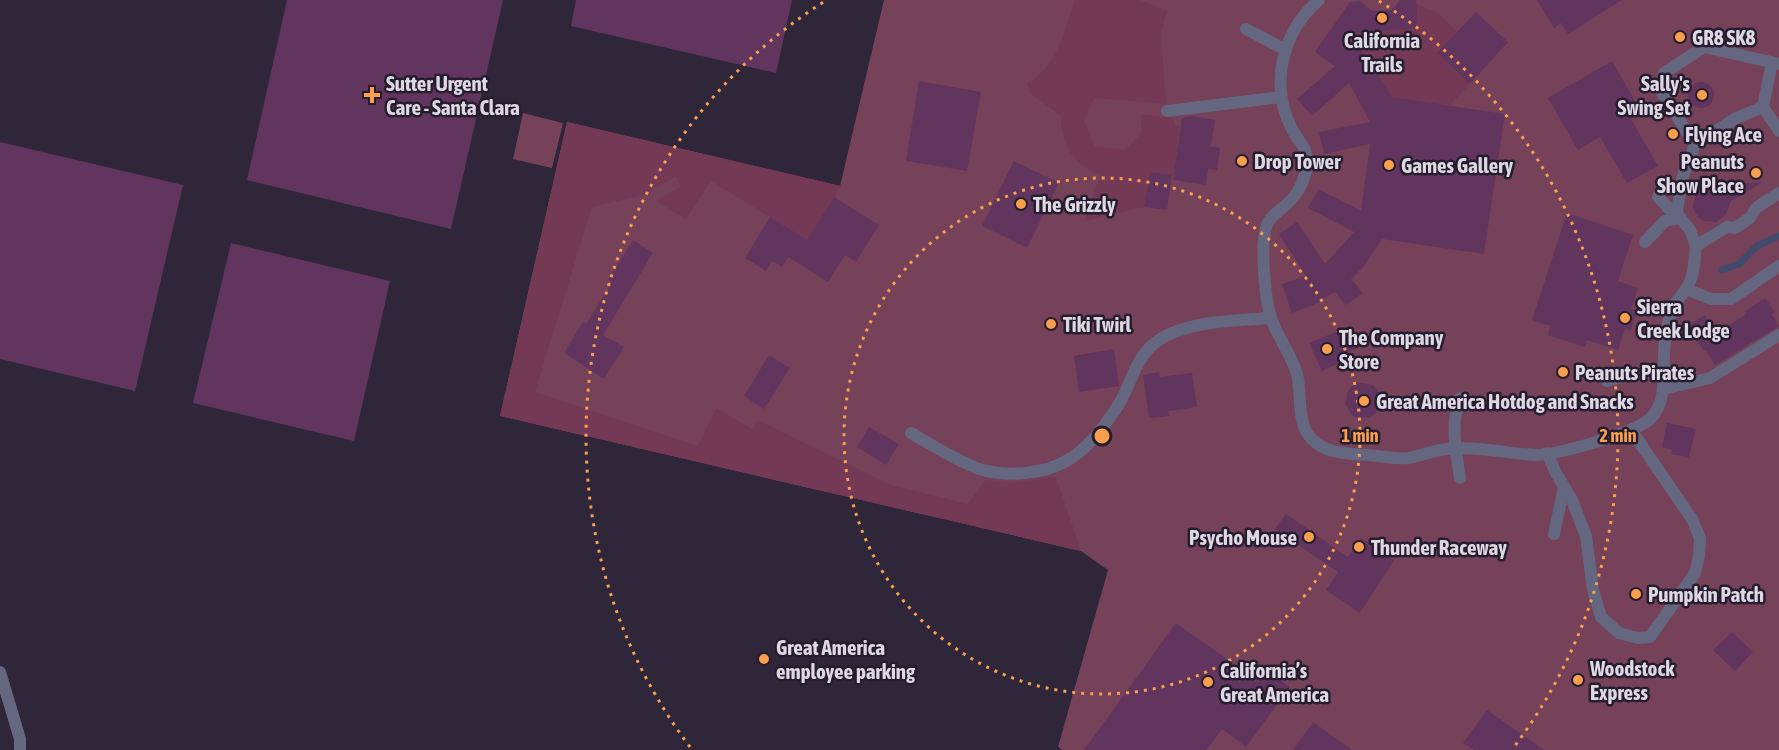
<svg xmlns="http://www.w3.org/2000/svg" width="1779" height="750" font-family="'Asap Condensed',sans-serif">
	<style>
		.green { fill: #764259 }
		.forest { fill: #743a55 }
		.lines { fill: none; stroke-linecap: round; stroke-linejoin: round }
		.stream { stroke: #434b6d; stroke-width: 7 }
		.building { fill: #62355f }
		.pedestrian { stroke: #65667f; stroke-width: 12 }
		.tertiary { stroke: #65667f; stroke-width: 12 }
		.ring { fill: none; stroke: #f99f4d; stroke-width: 3; stroke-dasharray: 3 6 }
		.poi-dot { fill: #f99f4d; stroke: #261d2e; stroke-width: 2 }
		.labels { text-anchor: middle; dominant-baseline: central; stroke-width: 5; stroke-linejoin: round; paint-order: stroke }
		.poi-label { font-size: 21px; font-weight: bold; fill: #ded8e4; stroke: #261d2e; text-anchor: start }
		.centre { fill: #f99f4d; stroke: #261d2e; stroke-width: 3 }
		.ring-label { font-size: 18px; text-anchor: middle; font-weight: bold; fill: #f99f4d; stroke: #261d2e; stroke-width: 5; stroke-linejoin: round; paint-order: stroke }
	</style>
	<rect width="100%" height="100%" fill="#2f2739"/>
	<g class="green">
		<polygon points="884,0 1779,0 1779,750 1063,750 1058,747 1108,570 1081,551 500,416 567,122 840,186"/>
		<polygon points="523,113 563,123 552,168 513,159"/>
	</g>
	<g class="forest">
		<path d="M1075,0H1139L1167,10L1161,34L1166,104L1094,98L1084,122L1095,146L1125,150L1141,133V114L1175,118L1174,124L1180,126L1174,175L1150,172L1144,207L1084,221L1100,176C1074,164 1060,145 1061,116L1030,93L1027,83C1058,67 1064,30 1075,0Z"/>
		<polygon points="1416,3 1439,14 1457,32 1437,53 1470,84 1449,106 1392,97 1367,58 1345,36 1347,33 1418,28"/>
		<polygon points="567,122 841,186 807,240 711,181 686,219 656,201 681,186 676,176 644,195 592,207 535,392 698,446 716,408 752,429 758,420 891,485 968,504 985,480 1010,483 1056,477 1081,551 500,416"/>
	</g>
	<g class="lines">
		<polyline class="stream" points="1722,270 1739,264 1757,246 1779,236"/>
	</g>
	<g class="building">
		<polygon points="287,0 503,0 451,229 247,180"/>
		<polygon points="576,0 792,0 776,73 571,26"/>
		<polygon points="1400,0 1416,0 1418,28 1344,34 1367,58 1392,97 1505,114 1484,254 1382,239 1364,266 1351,279 1363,293 1346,305 1335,292 1313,305 1292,313 1282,284 1306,276 1279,234 1297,222 1325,264 1354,232 1308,208 1319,189 1361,211 1370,144 1324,154 1319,132 1370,122 1349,83 1312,116 1297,99 1335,66 1315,52 1350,2 1360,1 1372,11 1392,10"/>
		<polygon points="1537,0 1622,0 1568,34 1561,23 1554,28"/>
		<polygon points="1476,12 1508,42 1470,84 1437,53"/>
		<polygon points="1612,61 1642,113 1631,119 1658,166 1627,183 1600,137 1578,150 1548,98"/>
		<polygon points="919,81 981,92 967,171 906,161"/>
		<circle cx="1701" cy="95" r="13"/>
		<polygon points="1192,116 1215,120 1211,146 1220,148 1217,170 1208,169 1206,185 1173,180 1182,118"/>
		<polygon points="0,142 183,185 135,391 0,359"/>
		<polygon points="1014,161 1059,183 1027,248 982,226"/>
		<polygon points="1150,172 1172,175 1167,210 1144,207"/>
		<polygon points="1763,182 1731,201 1726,214 1717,222 1704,221 1699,218 1693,209 1693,203 1697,193 1706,187"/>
		<polygon points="834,197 879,225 856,262 845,255 828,282 788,257 782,267 772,261 766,271 745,258 770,217 807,240"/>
		<polygon points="1567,213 1633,235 1618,281 1638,288 1631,309 1637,310 1631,331 1625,329 1618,350 1587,340 1585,347 1548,335 1550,326 1532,320"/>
		<polygon points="633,240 653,253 603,335 624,347 604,379 564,353 583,322 586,324 612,283 608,280"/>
		<polygon points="231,243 390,281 354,441 193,403"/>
		<polygon points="1765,298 1775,312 1772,314 1779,326 1715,365 1706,350 1704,351 1687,326 1705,315 1716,333 1747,314 1745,311"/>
		<polygon points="1350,326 1357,348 1345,353 1348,359 1322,371 1309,343"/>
		<polygon points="1114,349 1119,386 1079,392 1074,356"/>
		<polygon points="769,355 790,368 764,409 744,396"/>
		<polygon points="1159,372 1160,377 1192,373 1197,407 1168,411 1169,416 1149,418 1143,375"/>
		<polygon points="1355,382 1373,385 1380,393 1381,405 1374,415 1369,417 1358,418 1352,415 1346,405 1347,393"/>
		<polygon points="1667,423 1696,429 1689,457 1671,454 1672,450 1662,447"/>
		<polygon points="869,427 899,444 886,465 857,447"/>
		<polygon points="1286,514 1348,557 1361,538 1394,560 1360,613 1326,590 1338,572 1275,529"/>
		<polygon points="1176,623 1254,678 1262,666 1290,687 1246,747 1222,729 1207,750 1084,750"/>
		<polygon points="1732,632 1753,652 1735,671 1713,650"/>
		<polygon points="1487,710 1544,750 1474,750 1463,743"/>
		<polygon points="1313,722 1352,750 1293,750"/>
	</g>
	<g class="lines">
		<g class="pedestrian">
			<path d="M1319,0C1282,32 1269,85 1292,129C1297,140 1308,148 1307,161C1306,181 1298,196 1282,208C1277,213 1271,216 1268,223C1259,240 1265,299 1271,318C1278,338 1291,354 1297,374C1302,393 1297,416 1307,433C1322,457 1354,453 1377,456C1388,457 1397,459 1408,458C1421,456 1434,450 1447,449C1476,446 1505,453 1534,455C1554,456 1635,433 1650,419C1670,400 1661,366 1665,341C1666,330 1669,317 1674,307C1677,299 1684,293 1688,286C1695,274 1694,259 1696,246L1727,227L1735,228L1750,218L1756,208L1779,193"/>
			<polyline points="1246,29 1286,50"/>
			<polyline points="1763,107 1779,131"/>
			<polyline points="1167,111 1281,97"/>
			<polyline points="1695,145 1736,118 1763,107 1772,62"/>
			<polyline points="1658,197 1670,210 1680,218"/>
			<polyline points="1645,242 1665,221 1680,218"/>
			<polyline points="1696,246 1690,230 1678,215 1677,210 1683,176 1695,145 1661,91 1664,73 1704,47 1779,64"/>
			<polyline points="1686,289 1711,299 1731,299 1779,266"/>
			<polyline points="1607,381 1633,374 1663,370"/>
			<polyline points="1663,389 1710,378 1779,335"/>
			<path d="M911,433C933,446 955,460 979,469C1006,477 1043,475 1068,460C1087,449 1105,426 1117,407C1132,385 1133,360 1156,342C1186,320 1236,321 1271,318"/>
			<polyline points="1547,453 1556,473 1572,500 1586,536 1593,590 1601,617 1619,633 1638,638 1650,637 1695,573 1699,556 1700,538 1692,519 1631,430"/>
			<path d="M1460,478C1456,452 1450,424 1460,398"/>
			<polyline points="1554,534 1564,487"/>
		</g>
		<polyline class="tertiary" points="0,672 20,739 20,750"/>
	</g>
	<g class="ring">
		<circle cx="1102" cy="436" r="258"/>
		<path d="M690 747A516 516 0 0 1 825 1M1379 1A516 516 0 0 1 1514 747"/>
	</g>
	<g class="poi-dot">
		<circle cx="1382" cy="18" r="6"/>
		<circle cx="1680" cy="37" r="6"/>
		<path d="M369 86h6v6h6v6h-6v6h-6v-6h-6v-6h6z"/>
		<circle cx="1702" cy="95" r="6"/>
		<circle cx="1673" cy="134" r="6"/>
		<circle cx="1242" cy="161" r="6"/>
		<circle cx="1389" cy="165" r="6"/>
		<circle cx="1756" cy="173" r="6"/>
		<circle cx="1021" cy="204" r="6"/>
		<circle cx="1625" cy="318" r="6"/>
		<circle cx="1051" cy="324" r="6"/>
		<circle cx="1327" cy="349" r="6"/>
		<circle cx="1563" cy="372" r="6"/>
		<circle cx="1364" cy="401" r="6"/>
		<circle cx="1309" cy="537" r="6"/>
		<circle cx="1359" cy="547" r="6"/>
		<circle cx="1636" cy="594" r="6"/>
		<circle cx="764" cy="659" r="6"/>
		<circle cx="1578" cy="680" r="6"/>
		<circle cx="1208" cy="682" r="6"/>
	</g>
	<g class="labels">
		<g class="poi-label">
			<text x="1692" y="37">GR8 SK8</text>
			<text x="1382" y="40" text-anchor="middle">California<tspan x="1382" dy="24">Trails</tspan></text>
			<text x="386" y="83">Sutter Urgent<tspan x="386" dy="24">Care - Santa Clara</tspan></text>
			<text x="1690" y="83" text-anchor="end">Sally's<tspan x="1690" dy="24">Swing Set</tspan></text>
			<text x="1685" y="134">Flying Ace</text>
			<text x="1254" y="161">Drop Tower</text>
			<text x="1744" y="161" text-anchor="end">Peanuts<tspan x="1744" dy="24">Show Place</tspan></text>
			<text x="1401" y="165">Games Gallery</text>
			<text x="1033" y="204">The Grizzly</text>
			<text x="1637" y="306">Sierra<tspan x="1637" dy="24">Creek Lodge</tspan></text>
			<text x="1063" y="324">Tiki Twirl</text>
			<text x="1339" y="337">The Company<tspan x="1339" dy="24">Store</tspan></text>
			<text x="1575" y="372">Peanuts Pirates</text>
			<text x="1376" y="401">Great America Hotdog and Snacks</text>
			<text x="1297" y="537" text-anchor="end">Psycho Mouse</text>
			<text x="1371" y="547">Thunder Raceway</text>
			<text x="1648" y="594">Pumpkin Patch</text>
			<text x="776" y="647">Great America<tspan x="776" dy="24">employee parking</tspan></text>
			<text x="1590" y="668">Woodstock<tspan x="1590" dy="24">Express</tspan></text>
			<text x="1220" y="670">California’s<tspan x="1220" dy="24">Great America</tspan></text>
		</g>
	</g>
	<circle cx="1102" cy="436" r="9" class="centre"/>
	<g class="ring-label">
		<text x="1360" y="442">1 min</text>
		<text x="1618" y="442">2 min</text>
	</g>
</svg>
